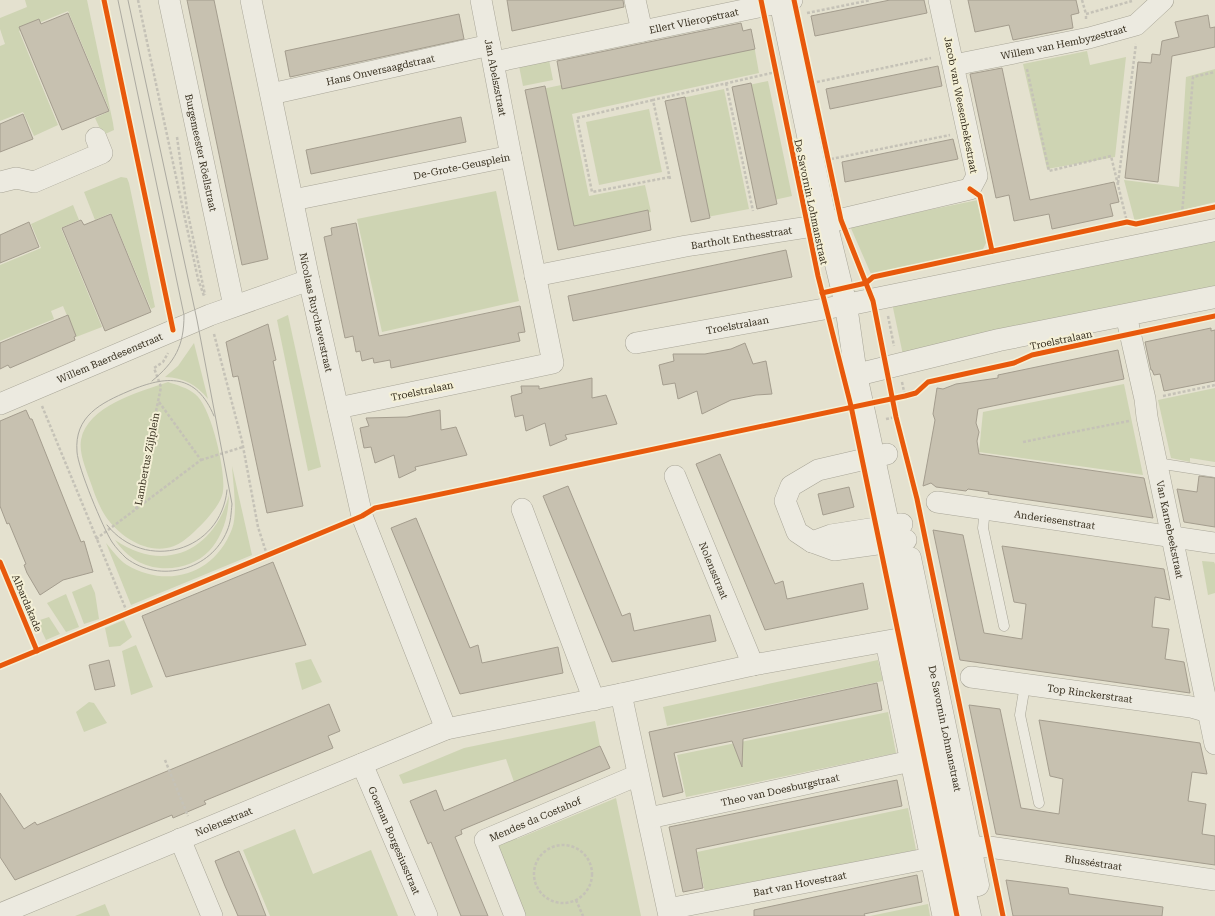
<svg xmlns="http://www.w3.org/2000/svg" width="1215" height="916" font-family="'Roboto Serif',serif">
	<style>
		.green { fill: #ced4b3 }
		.building { fill: #c7c1b0; stroke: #a49d8e }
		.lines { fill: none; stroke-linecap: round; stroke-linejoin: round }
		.service-casing { stroke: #a9a698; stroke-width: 11 }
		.minor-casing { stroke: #a9a698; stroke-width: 22 }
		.tertiary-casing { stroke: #a9a698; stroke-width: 23 }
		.path { stroke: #c5c2b7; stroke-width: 2.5; stroke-dasharray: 3 2; stroke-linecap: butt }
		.service { stroke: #eceae0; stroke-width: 10 }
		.minor { stroke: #eceae0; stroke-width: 21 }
		.tertiary { stroke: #eceae0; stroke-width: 22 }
		.tram { stroke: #acaaa1; stroke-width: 1 }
		.cycleway-casing { stroke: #f4f0d7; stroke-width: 8 }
		.cycleway { stroke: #e8590c; stroke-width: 5 }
		.labels { text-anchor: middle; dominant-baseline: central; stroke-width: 4; stroke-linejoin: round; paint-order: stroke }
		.street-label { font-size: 10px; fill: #383020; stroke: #f4f0d7 }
	</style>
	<rect width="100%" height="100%" fill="#e4e1cf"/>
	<g class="green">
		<polygon points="25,0 87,0 113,123 114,130 103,135 95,118 110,111 68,11 19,31 58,125 34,136 23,112 0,121 0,46 5,44 0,29 0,18 27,7"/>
		<polygon points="754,45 759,73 572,114 589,196 645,185 651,212 569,229 542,89"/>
		<polygon points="1087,51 1090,65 1126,57 1115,157 1047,169 1023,64"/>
		<polygon points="549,60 553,80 523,86 519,66"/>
		<polygon points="1215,69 1215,202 1135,222 1124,180 1179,187 1186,77"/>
		<polygon points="768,81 792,196 774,200 749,85"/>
		<polygon points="724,89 749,209 707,217 682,98"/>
		<polygon points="649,109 662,172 599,185 586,122"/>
		<polygon points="121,177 127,178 129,183 155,307 151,309 111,213 95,220 84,192"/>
		<polygon points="496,191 519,301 382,332 357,219"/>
		<polygon points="978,200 988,239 982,251 871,274 850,226"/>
		<polygon points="73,205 79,220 61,228 102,327 76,337 63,306 51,311 54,319 0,341 0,265 41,248 31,224"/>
		<polygon points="1215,235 1215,290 903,355 892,303"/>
		<polygon points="288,315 321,467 308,471 277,320"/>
		<path d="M194,343L208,399C196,384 184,378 165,377L178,366Z"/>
		<path d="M168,382C177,385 188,388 195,394C211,406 226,471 223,491C222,502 211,514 204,522C195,531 186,541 174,546C149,556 120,537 106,517C98,505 94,492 89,478C85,467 79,452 81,440C87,406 139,392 168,382Z"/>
		<polygon points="1124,384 1143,475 979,452 983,412"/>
		<polygon points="1215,388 1215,462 1190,458 1190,462 1171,458 1158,400"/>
		<path d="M232,466L252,555L131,605L106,543C112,550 119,560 127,565C168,589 215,574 232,529C238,513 233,484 232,466Z"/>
		<path d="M229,495C228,537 206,571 160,568C140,566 126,556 115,540C164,574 214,551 229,495Z"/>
		<polygon points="1202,561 1214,562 1215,564 1215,593 1208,595"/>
		<polygon points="91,584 95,593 99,619 84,624 72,592"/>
		<polygon points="66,594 79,627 66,632 47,603"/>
		<polygon points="49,617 60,634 46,640 37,621"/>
		<polygon points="124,620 132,637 120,646 109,647 105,628"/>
		<polygon points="136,645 153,687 131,695 122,651"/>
		<polygon points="311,659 322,682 302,690 295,663"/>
		<polygon points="878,660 883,681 667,726 663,707"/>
		<polygon points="89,702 94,703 107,723 84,732 76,712"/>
		<polygon points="888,712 896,753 686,797 677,755"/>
		<polygon points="595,721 600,746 514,782 506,759 403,784 399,775 464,748"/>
		<polygon points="616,798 641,916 526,916 496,846 514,833 517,839"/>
		<polygon points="908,808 916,850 705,893 697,852"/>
		<polygon points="295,829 313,874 371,850 398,916 270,916 243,850"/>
		<polygon points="105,904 110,916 75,916"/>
		<polygon points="928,904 930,916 870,916"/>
	</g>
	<g class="building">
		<polygon points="187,0 214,0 268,259 242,265"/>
		<polygon points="507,0 623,0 624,7 512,31"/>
		<polygon points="890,0 924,0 927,13 815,36 811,16"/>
		<polygon points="968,0 1076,0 1079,13 1071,15 1073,28 1013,40 1009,25 975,32"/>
		<polygon points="68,13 109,111 62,130 19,27 39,19 41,24"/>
		<polygon points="459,14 464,39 290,77 285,51"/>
		<polygon points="1208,15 1210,28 1215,27 1215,47 1172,56 1158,182 1125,178 1138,62 1151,63 1152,54 1160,55 1162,41 1179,37 1175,22"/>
		<polygon points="741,23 743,31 751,29 755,49 562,89 557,61"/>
		<polygon points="938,66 942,86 830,109 826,89"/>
		<polygon points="1002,68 1030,200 1114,182 1119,202 1110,204 1113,216 1052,229 1049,214 1014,221 1009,195 996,198 970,74"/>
		<polygon points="751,83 777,204 757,209 732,87"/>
		<polygon points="545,86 574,226 648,210 651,230 558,250 525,90"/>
		<polygon points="685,97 710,218 691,222 665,101"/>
		<polygon points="23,114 33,139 0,152 0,124"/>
		<polygon points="461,117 466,142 311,174 306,150"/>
		<polygon points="953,139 958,159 845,182 842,162"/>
		<polygon points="111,214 151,312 105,331 62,228 81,220 84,225"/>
		<polygon points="29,222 39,247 0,263 0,235"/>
		<polygon points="356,223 379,336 520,306 525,332 518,333 520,341 391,368 390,360 374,363 373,358 362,361 360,351 356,352 353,336 345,338 324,237 332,235 331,228"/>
		<polygon points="786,250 792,277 573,321 568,296"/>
		<polygon points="68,315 76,336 74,337 75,340 10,368 8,365 0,369 0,343"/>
		<polygon points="268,324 276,360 273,361 303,506 267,513 238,376 233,377 226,342"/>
		<polygon points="1211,328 1211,331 1215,330 1215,381 1164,391 1160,374 1154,375 1152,370 1151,370 1145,342"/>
		<polygon points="745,343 753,364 766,361 772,394 756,395 731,400 702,414 697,391 678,399 675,383 663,385 659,365 674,361 673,354 705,354 731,349"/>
		<polygon points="1118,350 1124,379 978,409 976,423 979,432 977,441 979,454 1144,478 1153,518 988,494 989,492 968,489 966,491 936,487 931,483 923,486 935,420 933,414 937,388 943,389 956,384 998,378 998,375"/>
		<polygon points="592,378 592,398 606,395 617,424 565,435 567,439 550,446 545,423 526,431 523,415 515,417 511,396 522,393 521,386 539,386 539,389"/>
		<polygon points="26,410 30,419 32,419 81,542 84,541 93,572 63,580 40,595 27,573 24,565 26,564 9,523 7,524 0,506 0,421"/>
		<polygon points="440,410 441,430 456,427 467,455 415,467 416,470 399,478 394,455 375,463 371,447 364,448 360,428 369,426 366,418 407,417"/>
		<polygon points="720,454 775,584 783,581 787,599 863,583 868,609 765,630 696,464"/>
		<polygon points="1199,476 1215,478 1215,527 1184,522 1177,489 1197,492"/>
		<polygon points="568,486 622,616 630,613 634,631 710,615 716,641 612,662 543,496"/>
		<polygon points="849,487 854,507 823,515 818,494"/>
		<polygon points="416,518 470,648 478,645 482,663 558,647 563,673 460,694 391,528"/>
		<polygon points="933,530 963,535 984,633 1022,639 1026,604 1014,602 1002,546 1164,569 1170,600 1155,597 1152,627 1169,629 1165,659 1184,662 1190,693 960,660"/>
		<polygon points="273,562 306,645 166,677 142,616"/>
		<polygon points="109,660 115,686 95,690 89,665"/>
		<polygon points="877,683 882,710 743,739 742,767 732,741 674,753 683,792 663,797 649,732"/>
		<polygon points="329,704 340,731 328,736 333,748 204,801 206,804 173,818 172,815 15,880 0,857 0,793 24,829 35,822 37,825"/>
		<polygon points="969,705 1000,709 1021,808 1059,814 1063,779 1050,776 1039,720 1200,743 1207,774 1192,772 1188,801 1206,804 1202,834 1215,836 1215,865 996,834"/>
		<polygon points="600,746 610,768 461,830 462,834 455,837 488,916 461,916 431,842 428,844 410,801 436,790 444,811"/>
		<polygon points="897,780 902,806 696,849 703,888 683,892 669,827"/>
		<polygon points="239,851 257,893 266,916 238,916 225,886 215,861"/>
		<polygon points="917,875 922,902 864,914 865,916 754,916 754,910"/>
		<polygon points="1006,880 1068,888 1069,894 1163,907 1162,916 1013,916"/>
	</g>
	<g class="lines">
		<g class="service-casing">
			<g id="service">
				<polyline points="1157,463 1215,472"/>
				<polyline points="985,509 983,528 1004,626"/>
				<polyline points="1025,685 1020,715 1039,803"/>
			</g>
		</g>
		<g class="minor-casing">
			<g id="minor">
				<path id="s1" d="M169,0L234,306"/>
				<path id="s2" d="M251,0L309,280L362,516L446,729"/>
				<path id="s3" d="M481,0L511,156"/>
				<polyline points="635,0 642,31"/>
				<path id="s4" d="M494,62L792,0"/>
				<path id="s5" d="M954,65L1089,38L1136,25L1163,0"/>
				<path id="s6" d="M271,94L490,45"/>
				<polyline points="0,182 16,178 34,182 102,153 96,138"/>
				<path id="s7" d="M293,200L511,156L553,363L338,408"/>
				<path id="s8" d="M535,276L686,246L808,227L970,189L977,176L939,0"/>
				<path id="s9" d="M1126,315L1145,399L1147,417L1215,744"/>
				<path id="s10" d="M636,343L846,305"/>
				<path id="s11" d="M0,404L210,315L309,280"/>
				<polyline points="887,454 818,470 791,486 785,501 797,532 812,542 834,550 906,540"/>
				<path id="s12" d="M675,476L753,665"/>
				<path id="s13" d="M937,502L1215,543"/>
				<polyline points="522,509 594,700"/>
				<polyline points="812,542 831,535 902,524"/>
				<polyline points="886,642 943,916"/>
				<path id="s14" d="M971,677L1191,707L1215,714"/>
				<polyline points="621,694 669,916"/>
				<path id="s15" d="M362,764L427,916"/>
				<path id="s16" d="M649,818L911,761"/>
				<polyline points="180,839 212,916"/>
				<path id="s17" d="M956,851L971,847H989L1215,880"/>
				<path id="s18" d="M668,909L931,858"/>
				<path id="s19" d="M0,914L446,729L621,694L753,665L926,634"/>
				<path id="s20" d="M515,916L485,840L638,775"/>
			</g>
		</g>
		<g class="tertiary-casing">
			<g id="tertiary">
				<polyline points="780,0 826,223 846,305 856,375 892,542 909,637 970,916"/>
				<polyline points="846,305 1215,230"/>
				<polyline points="856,375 999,340 1215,297"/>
				<path id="s21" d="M910,558L978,885"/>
			</g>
		</g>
		<g class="path">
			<polyline points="138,0 198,279 204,296"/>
			<polyline points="1082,0 1086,14"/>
			<polyline points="807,13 871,0"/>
			<polyline points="1086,19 1086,14 1132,1"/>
			<polyline points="1027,69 1049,171 1111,156 1127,222"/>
			<polyline points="817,82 931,58"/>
			<polyline points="726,83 753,211"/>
			<polyline points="653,100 577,118 592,192 670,177"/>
			<polyline points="177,137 187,209 205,295"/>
			<polyline points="831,159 950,135"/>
			<polyline points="670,179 653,100 776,72"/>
			<polyline points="1118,183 1136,44"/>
			<polyline points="1182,214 1193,77 1215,72"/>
			<polyline points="888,316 894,346"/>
			<polyline points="214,334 242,441 258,527 267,555"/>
			<polyline points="902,382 905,396"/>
			<polyline points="1163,396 1215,385"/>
			<polyline points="42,406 127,612"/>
			<polyline points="886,419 896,417"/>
			<polyline points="1023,442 1129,421"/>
			<polyline points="201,460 243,447"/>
			<polyline points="136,509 161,387 154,368 163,362 168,353"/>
			<polyline points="96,539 201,460 159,402"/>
			<polyline points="165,760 188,816"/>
			<circle cx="563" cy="874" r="29"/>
			<polyline points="576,900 583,916"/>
		</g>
		<use href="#service" class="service"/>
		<use href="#minor" class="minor"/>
		<use href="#tertiary" class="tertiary"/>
		<g class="tram">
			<path d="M118,0L184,315C184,346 175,362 152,381"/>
			<path d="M128,0L197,320L232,504C231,513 231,522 227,531C211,570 160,584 126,558C121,553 116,548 112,542C103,528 78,468 77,452C74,416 101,403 129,391C167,375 196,373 214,416"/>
			<path d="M107,525C145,573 221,552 227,490"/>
		</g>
		<g class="cycleway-casing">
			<g id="cycleway">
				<polyline points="104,0 173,330"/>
				<polyline points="761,0 818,276 851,406 957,916"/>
				<polyline points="794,0 841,220 873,301 896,417 917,499 1003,916"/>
				<polyline points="970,189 980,196 992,251"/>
				<polyline points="822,293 866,283 873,277 1127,222 1136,224 1215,207"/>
				<polyline points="0,562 37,651"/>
				<polyline points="0,666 362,516 375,508 905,396 916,393 928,382 1014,363 1032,355 1215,316"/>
			</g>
		</g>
		<use href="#cycleway" class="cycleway"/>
	</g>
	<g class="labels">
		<g class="street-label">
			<text stroke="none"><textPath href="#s4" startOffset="204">Ellert Vlieropstraat</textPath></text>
			<text stroke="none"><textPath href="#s5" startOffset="112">Willem van Hembyzestraat</textPath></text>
			<text stroke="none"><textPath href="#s6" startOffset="112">Hans Onversaagdstraat</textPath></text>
			<text stroke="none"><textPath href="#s3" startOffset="79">Jan Abelszstraat</textPath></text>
			<text transform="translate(961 105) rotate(79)">Jacob van Weesenbekestraat</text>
			<text stroke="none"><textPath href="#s1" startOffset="156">Burgemeester Röellstraat</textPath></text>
			<text stroke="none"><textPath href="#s7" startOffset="172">De-Grote-Geusplein</textPath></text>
			<text transform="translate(811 202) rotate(78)">De Savornin Lohmanstraat</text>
			<text stroke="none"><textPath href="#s8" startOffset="210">Bartholt Enthesstraat</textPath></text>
			<text stroke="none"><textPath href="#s2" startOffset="319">Nicolaas Ruychaverstraat</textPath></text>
			<text stroke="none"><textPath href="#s10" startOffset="103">Troelstralaan</textPath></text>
			<text transform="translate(1061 340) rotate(-12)">Troelstralaan</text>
			<text stroke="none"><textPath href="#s11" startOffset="119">Willem Baerdesenstraat</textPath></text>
			<text transform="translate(422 391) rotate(-12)">Troelstralaan</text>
			<text transform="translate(147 459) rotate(-79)">Lambertus Zijlplein</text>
			<text stroke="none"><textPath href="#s13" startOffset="119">Anderiesenstraat</textPath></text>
			<text stroke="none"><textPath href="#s9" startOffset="219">Van Karnebeekstraat</textPath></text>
			<text stroke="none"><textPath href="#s12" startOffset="102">Nolensstraat</textPath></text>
			<text transform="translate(27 603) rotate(67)">Albardakade</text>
			<text stroke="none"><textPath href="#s14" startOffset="120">Top Rinckerstraat</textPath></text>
			<text stroke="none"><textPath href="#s21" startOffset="174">De Savornin Lohmanstraat</textPath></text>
			<text stroke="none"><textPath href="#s16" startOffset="134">Theo van Doesburgstraat</textPath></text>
			<text stroke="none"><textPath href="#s20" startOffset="136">Mendes da Costahof</textPath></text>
			<text stroke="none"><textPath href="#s19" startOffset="242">Nolensstraat</textPath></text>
			<text stroke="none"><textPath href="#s15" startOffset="83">Goeman Borgesiusstraat</textPath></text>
			<text stroke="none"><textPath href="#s17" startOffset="139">Blusséstraat</textPath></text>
			<text stroke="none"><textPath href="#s18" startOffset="134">Bart van Hovestraat</textPath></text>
		</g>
	</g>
</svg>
